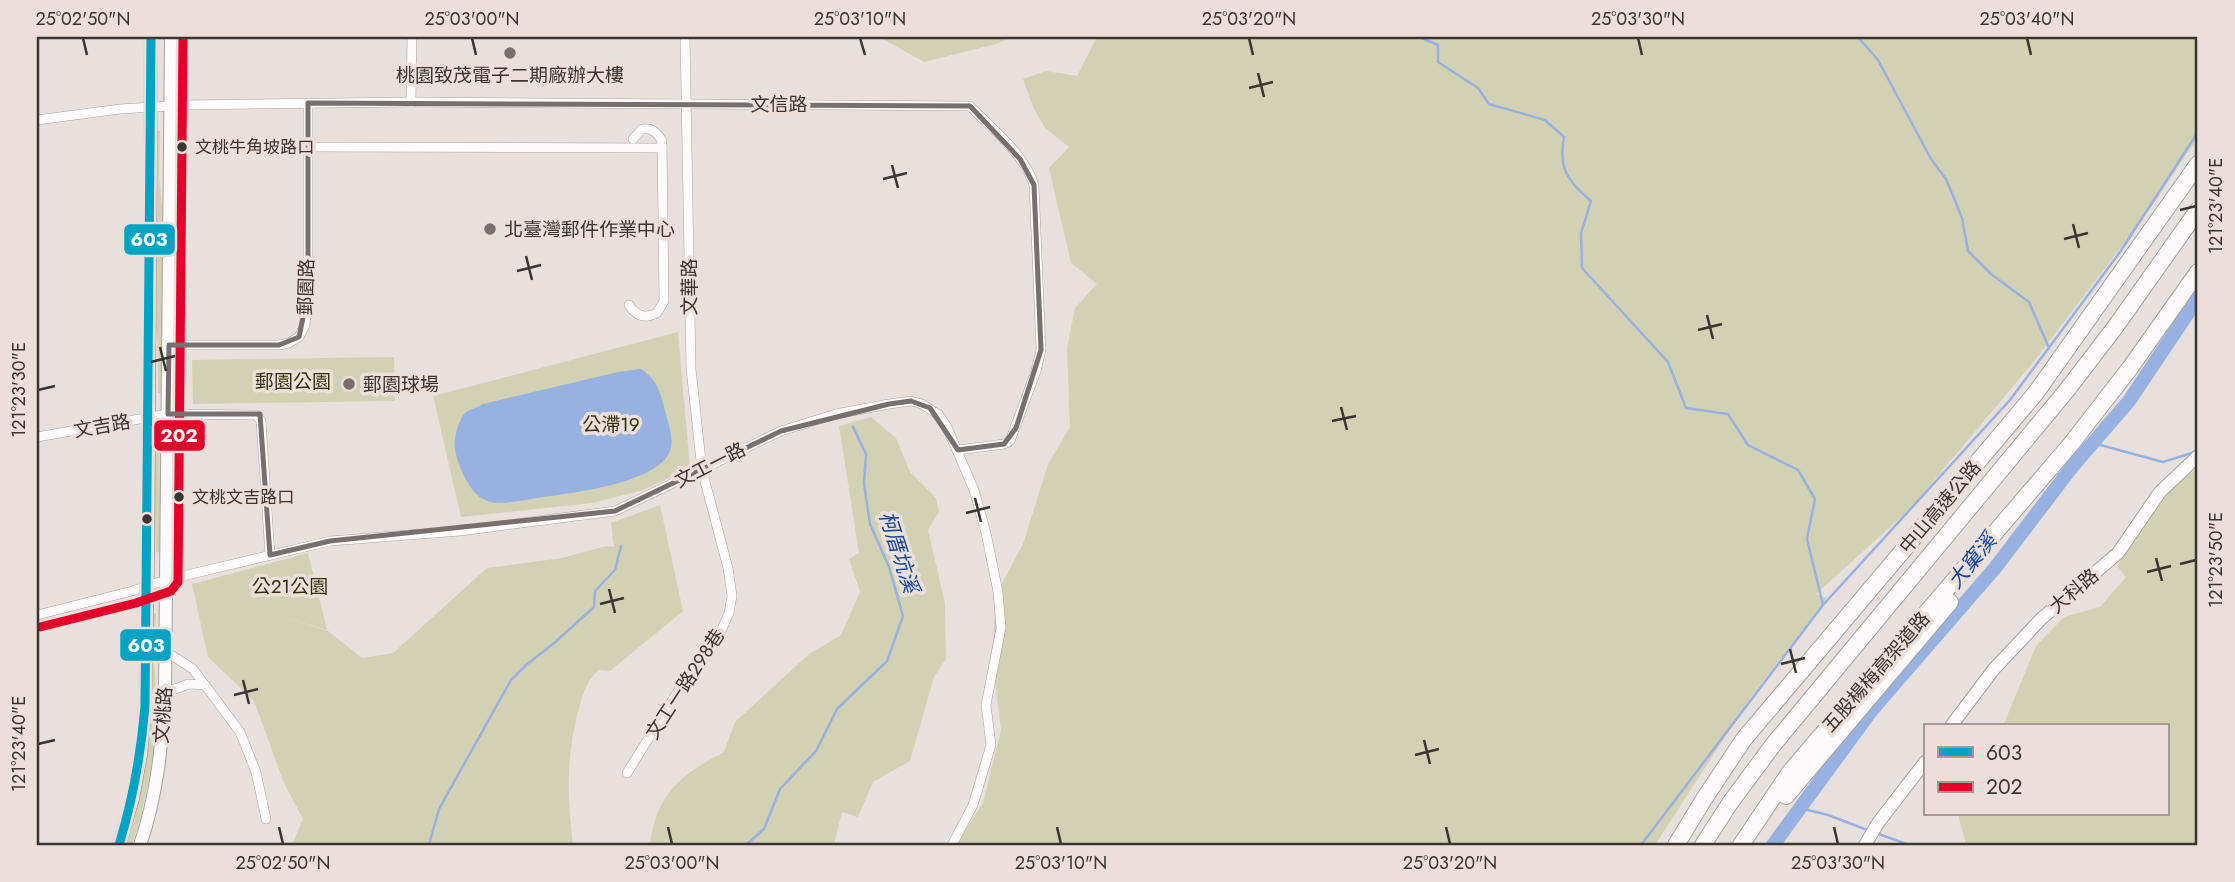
<svg xmlns="http://www.w3.org/2000/svg" width="2235" height="882" font-family="Jost,'Noto Sans TC',sans-serif">
	<style>
		.green { fill: #d3d1b3 }
		.water { fill: #97b2e1 }
		.lines { fill: none; stroke-linecap: round; stroke-linejoin: round }
		.stream { stroke: #97b2e1; stroke-width: 2.5 }
		.river { stroke: #97b2e1; stroke-width: 14 }
		.street-casing { stroke: #a7a19e; stroke-width: 10 }
		.secondary-casing { stroke: #a7a19e; stroke-width: 14 }
		.highway-casing { stroke: #a7a19e; stroke-width: 18 }
		.street { stroke: #fcfafa; stroke-width: 9 }
		.secondary { stroke: #fcfafa; stroke-width: 12 }
		.highway { stroke: #fcfafa; stroke-width: 16 }
		.bus-1-casing { stroke: #ecded9; stroke-width: 14 }
		.bus-2-casing { stroke: #ecded9; stroke-width: 14 }
		.bus-1 { stroke: #03a3c6; stroke-width: 9 }
		.bus-2 { stroke: #e4002b; stroke-width: 9 }
		.marked { fill: none; stroke: #77706e; stroke-width: 5; stroke-linejoin: round }
		.ticks { fill: none; stroke: #3a3432; stroke-width: 2.5 }
		.poi-dot { fill: #77706e; stroke: #ecded9; stroke-width: 2.5 }
		.bus-dot { fill: #3a3432; stroke: #ecded9; stroke-width: 2.5 }
		.labels { text-anchor: middle; dominant-baseline: central; stroke-width: 7; stroke-linejoin: round; paint-order: stroke }
		.bus-label { font-size: 17px; fill: #3a3432; stroke: #ecded9; text-anchor: start }
		.poi-label { font-size: 19px; fill: #3a3432; stroke: #ecded9; text-anchor: start }
		.street-label { font-size: 19px; fill: #3a3432; stroke: #ecded9 }
		.park-label { font-size: 19px; fill: #2f310b; stroke: #ecded9 }
		.water-label { font-size: 21px; font-style: italic; fill: #124796; stroke: #ecded9 }
		.line-badge { stroke: #ecded9; stroke-width: 2.5 }
		.badge-label { font-size: 19px; text-anchor: middle; font-weight: bold; fill: #fff }
		.neatline { fill: none; stroke: #3a3432; stroke-width: 2.5 }
		.ticks-label { font-size: 18px; text-anchor: middle; fill: #3a3432 }
	</style>
	<rect width="100%" height="100%" fill="#e8e0dd"/>
	<g class="green">
		<polygon points="879,37 1013,37 996,44 924,62"/>
		<polygon points="1097,37 2198,37 2198,137 2152,206 2036,359 1910,509 1816,594 1827,598 1751,697 1655,845 956,845 983,803 1001,730 992,657 996,595 1023,544 1048,464 1070,427 1067,348 1075,308 1097,284 1071,263 1049,168 1069,147 1045,128 1034,109 1023,79 1046,71 1077,76"/>
		<polygon points="156,131 160,131 159,179 163,215 164,393 158,393 158,344 154,311"/>
		<polygon points="678,332 690,468 643,490 592,503 461,517 433,396"/>
		<polygon points="394,357 395,401 193,404 192,360"/>
		<path d="M871,417L896,438L910,472L936,498L939,512L928,530L945,603L946,659L934,677L910,761L873,782L858,817L842,812L834,845H650C657,793 679,776 724,752L735,722L809,654L841,635L860,592L849,559L859,553L839,426Z"/>
		<polygon points="154,443 159,443 161,553 156,552"/>
		<path d="M2198,468V845H1966L1958,814H2167V726H2003L2036,646L2064,617L2100,607L2126,577L2117,566C2141,530 2161,492 2198,468Z"/>
		<path d="M660,505L683,611L610,671L599,670C586,681 584,692 579,708C566,755 567,797 573,845H292L303,819L284,783L254,701L208,657L192,584L308,553L327,630L280,616L328,631L362,658L393,653L487,568L562,558L606,546L614,547L611,523Z"/>
		<polygon points="152,613 156,613 154,660 157,697 153,760 141,816 132,845 124,845 136,810"/>
	</g>
	<path class="water" d="M641,369C659,382 660,392 666,414C669,425 674,440 670,451C658,483 573,493 543,497C529,499 503,505 490,502C470,497 459,468 455,450C453,440 458,422 464,414C468,410 478,407 483,404L618,372Z"/>
	<g class="lines">
		<g class="stream">
			<path d="M1419,37L1438,45V62L1478,88L1489,104L1545,120L1564,137C1558,168 1568,182 1591,201L1581,233L1582,268L1668,362L1686,408L1728,414L1748,445L1798,470L1815,499L1807,539L1823,605L1641,845"/>
			<polyline points="1858,37 1878,60 1931,159 1946,179 1962,218 1968,251 1991,274 2029,302 2049,348"/>
			<polyline points="2093,443 2163,462 2195,452"/>
			<polyline points="1823,605 2010,400 2120,252 2198,132"/>
			<polyline points="1800,808 1828,815 1870,831"/>
			<polyline points="1876,833 1909,845"/>
			<polyline points="429,845 439,809 511,680 526,665 553,644 594,607 595,591 615,570 621,546"/>
			<polyline points="746,845 764,829 780,789 816,751 837,709 887,661 903,616 889,567 870,524 864,483 866,454 853,427"/>
		</g>
		<polyline class="river" points="1773,845 1871,711 1995,568 2072,467 2129,401 2198,298"/>
		<g class="street-casing">
			<g id="street">
				<polyline points="411,102 412,37"/>
				<path d="M37,120L120,109L186,105L411,102L970,106C992,129 1024,153 1034,185L1041,350L1036,371L1010,441L1004,444L958,450"/>
				<polyline points="308,147 662,148"/>
				<path d="M629,305C636,316 645,319 657,313L664,301L662,141C657,132 652,128 642,129L633,139"/>
				<polyline points="169,345 279,345 289,343 299,337 305,325 308,293 308,103"/>
				<polyline points="37,437 168,414 256,415 261,421 270,555"/>
				<polyline points="37,615 132,591 166,580 330,541 460,531 615,511 781,431 836,414 889,404 911,401 922,404 939,415 946,425 974,490 986,533 998,592 1001,628 986,705 991,745 973,805 952,845"/>
				<polyline points="165,651 193,669 240,732 256,772 266,819"/>
				<polyline points="165,693 188,684 205,685"/>
				<polyline points="627,773 682,685 721,631 729,613 732,596 728,568 702,470 691,369 685,37"/>
			</g>
		</g>
		<g class="secondary-casing">
			<g id="secondary">
				<polyline points="1951,726 1994,669 2041,619 2118,553 2160,492 2198,456"/>
				<polyline points="119,845 133,798 141,754 145,706 148,554 151,37"/>
				<path d="M140,845C157,796 162,745 165,693L171,37"/>
				<polyline points="1865,845 1878,823 1925,762"/>
			</g>
		</g>
		<g class="highway-casing">
			<g id="highway">
				<polyline points="1786,796 1950,602"/>
				<polyline points="1676,845 1704,799 1744,739 2035,394 2198,164"/>
				<polyline points="1703,845 1730,803 1773,745 2067,390 2116,326 2198,210"/>
				<polyline points="1741,845 1790,772 2071,444 2130,368 2198,272"/>
			</g>
		</g>
		<use href="#street" class="street"/>
		<use href="#secondary" class="secondary"/>
		<use href="#highway" class="highway"/>
		<g class="bus-1-casing">
			<path id="bus-1" d="M119,845C133,799 141,754 145,706L151,37"/>
		</g>
		<g class="bus-2-casing">
			<polyline id="bus-2" points="40,627 136,603 171,591 178,582 183,37"/>
		</g>
		<use href="#bus-1" class="bus-1"/>
		<use href="#bus-2" class="bus-2"/>
	</g>
	<path class="marked" d="M308,103L970,106L1020,159L1034,185L1041,350L1016,428L1004,444L958,450L930,408L911,401L889,404L781,431L615,511L330,541L270,555L260,414H168L169,345H279L299,337L308,293Z"/>
	<path class="ticks" d="M83,38L87,55M472,38L476,55M860,38L865,55M1249,38L1253,55M1638,38L1642,55M2027,38L2031,55M1258,73L1264,97M1249,88L1273,82M892,165L898,188M883,179L907,173M2180,210L2196,206M2073,224L2079,248M2064,239L2088,233M526,256L532,280M517,271L541,265M1707,315L1713,339M1698,330L1722,324M160,347L166,371M151,362L175,356M38,390L55,386M1341,407L1347,430M1332,421L1356,416M975,498L981,522M966,513L990,507M2156,558L2162,581M2180,564L2196,560M2147,572L2171,566M609,589L615,613M600,604L624,598M1790,649L1796,673M1781,664L1805,658M243,680L249,704M234,695L258,689M1424,740L1430,764M38,744L55,740M1415,755L1439,749M279,827L283,844M668,827L672,844M1057,827L1061,844M1446,827L1450,844M1834,827L1838,844"/>
	<g class="poi-dot">
		<circle cx="510" cy="53" r="7"/>
		<circle cx="490" cy="229" r="7"/>
		<circle cx="349" cy="384" r="7"/>
	</g>
	<g class="bus-dot">
		<circle cx="182" cy="147" r="6"/>
		<circle cx="179" cy="497" r="6"/>
		<circle cx="147" cy="519" r="6"/>
	</g>
	<g class="labels">
		<g class="bus-label">
			<text x="195" y="147">文桃牛角坡路口</text>
			<text x="192" y="497">文桃文吉路口</text>
		</g>
		<g class="poi-label">
			<text x="510" y="75" text-anchor="middle">桃園致茂電子二期廠辦大樓</text>
			<text x="504" y="229">北臺灣郵件作業中心</text>
			<text x="363" y="384">郵園球場</text>
		</g>
		<g class="street-label">
			<text x="779" y="104">文信路</text>
			<text transform="translate(306 287) rotate(-88)">郵園路</text>
			<text transform="translate(689 287) rotate(-90)">文華路</text>
			<text transform="translate(102 426) rotate(-10)">文吉路</text>
			<text transform="translate(710 465) rotate(-27)">文工一路</text>
			<text transform="translate(1940 507) rotate(-50)">中山高速公路</text>
			<text transform="translate(2074 591) rotate(-40)">大科路</text>
			<text transform="translate(1876 672) rotate(-49)">五股楊梅高架道路</text>
			<text transform="translate(685 684) rotate(-57)">文工一路298巷</text>
			<text transform="translate(163 715) rotate(-86)">文桃路</text>
		</g>
		<g class="park-label">
			<text x="293" y="381">郵園公園</text>
			<text x="611" y="424">公滯19</text>
			<text x="290" y="586">公21公園</text>
		</g>
		<g class="water-label">
			<text transform="translate(899 552) rotate(72)">柯厝坑溪</text>
			<text transform="translate(1972 561) rotate(-51)">大窠溪</text>
		</g>
	</g>
	<g class="line-badge">
		<rect x="123" y="223" width="53" height="33" rx="7" fill="#03a3c6"/>
		<rect x="153" y="419" width="53" height="33" rx="7" fill="#e4002b"/>
		<rect x="119" y="628" width="53" height="34" rx="7" fill="#03a3c6"/>
	</g>
	<g class="badge-label">
		<text x="149" y="246">603</text>
		<text x="179" y="442">202</text>
		<text x="146" y="652">603</text>
	</g>
	<rect width="2235" height="882" fill="none" stroke="#ecded9" stroke-width="77"/>
	<rect x="1924" y="724" width="245" height="91" fill="#ecded9" stroke="#a59a96" stroke-width="2"/>
	<rect x="1938" y="747" width="35" height="10" fill="#03a3c6" stroke="#a59a96" stroke-width="2"/>
	<text x="1986" y="760" font-size="21" fill="#3a3432">603</text>
	<rect x="1938" y="782" width="35" height="10" fill="#e4002b" stroke="#a59a96" stroke-width="2"/>
	<text x="1986" y="794" font-size="21" fill="#3a3432">202</text>
	<rect x="38" y="38" width="2158" height="806" class="neatline"/>
	<g class="ticks-label">
		<text x="83" y="25">25°02'50"N</text>
		<text x="472" y="25">25°03'00"N</text>
		<text x="860" y="25">25°03'10"N</text>
		<text x="1249" y="25">25°03'20"N</text>
		<text x="1638" y="25">25°03'30"N</text>
		<text x="2027" y="25">25°03'40"N</text>
		<text transform="translate(2216 206) rotate(-90)" y="6">121°23'40"E</text>
		<text transform="translate(19 390) rotate(-90)" y="6">121°23'30"E</text>
		<text transform="translate(2216 560) rotate(-90)" y="6">121°23'50"E</text>
		<text transform="translate(19 744) rotate(-90)" y="6">121°23'40"E</text>
		<text x="283" y="869">25°02'50"N</text>
		<text x="672" y="869">25°03'00"N</text>
		<text x="1061" y="869">25°03'10"N</text>
		<text x="1450" y="869">25°03'20"N</text>
		<text x="1838" y="869">25°03'30"N</text>
	</g>
</svg>
